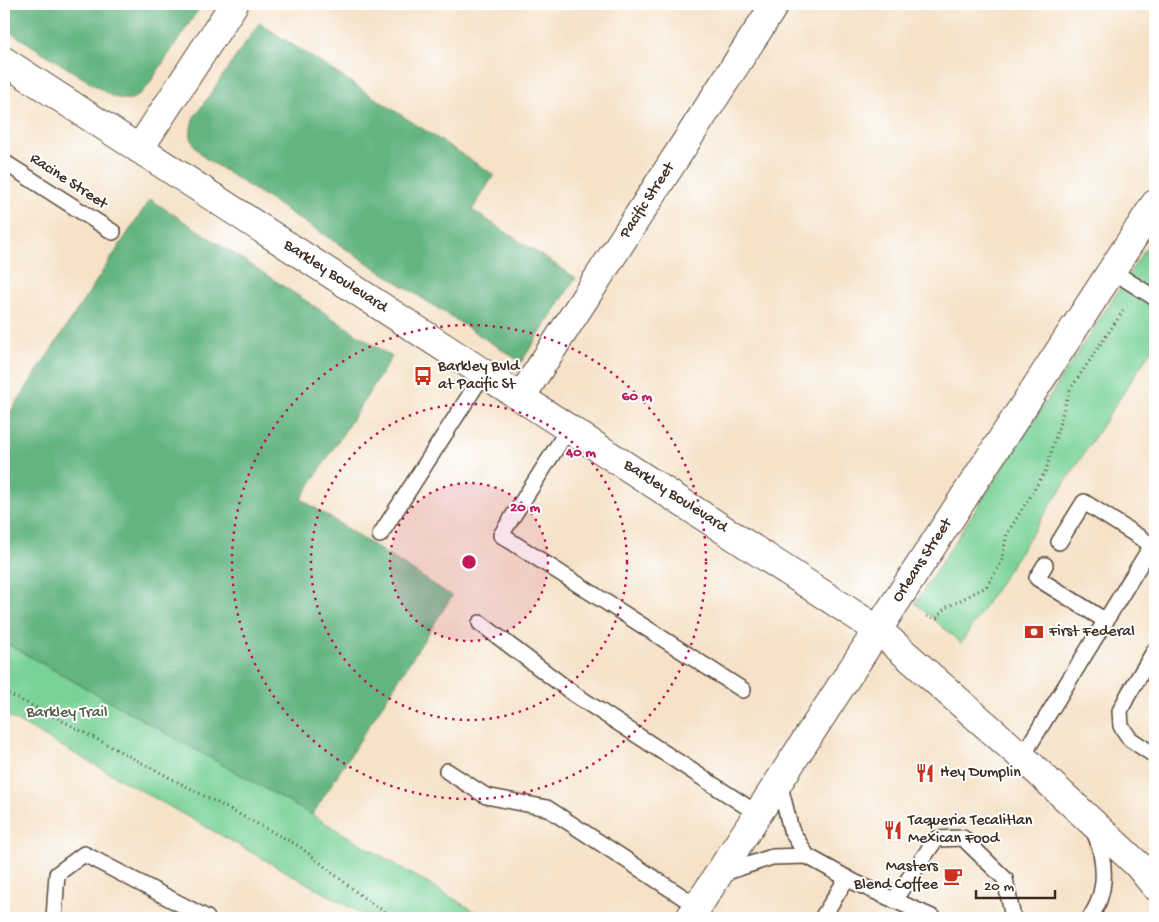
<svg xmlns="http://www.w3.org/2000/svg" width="1159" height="922" font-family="'Gochi Hand',sans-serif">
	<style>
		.green { fill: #79d298; stroke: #5a7e5b }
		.forest { fill: #62b480; stroke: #4e6f4f }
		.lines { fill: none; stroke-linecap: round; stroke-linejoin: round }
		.lane-casing { stroke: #574638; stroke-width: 18 }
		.street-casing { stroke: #574638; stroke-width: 30 }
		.secondary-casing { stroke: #574638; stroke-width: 30 }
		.path { stroke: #574638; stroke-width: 3; stroke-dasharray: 1 4; stroke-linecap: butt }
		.lane { stroke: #fff; stroke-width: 15 }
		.street { stroke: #fff; stroke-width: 28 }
		.secondary { stroke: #fff; stroke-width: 28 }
		.ring { fill: none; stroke: #c2185b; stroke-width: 2.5; stroke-dasharray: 2.5 5 }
		.labels { text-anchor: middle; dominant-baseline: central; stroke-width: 4; stroke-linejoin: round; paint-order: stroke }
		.street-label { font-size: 16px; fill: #3b2a1e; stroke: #fff }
		.poi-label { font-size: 16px; fill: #3b2a1e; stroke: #fff; text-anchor: start }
		.park-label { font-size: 16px; fill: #4e5c43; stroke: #fff }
		.centre { fill: #c2185b; stroke: #fff; stroke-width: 2.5 }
		.ring-label { font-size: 15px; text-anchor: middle; font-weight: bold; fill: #c2185b; stroke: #fff; stroke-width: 4; stroke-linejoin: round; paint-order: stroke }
	</style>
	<rect width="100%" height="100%" fill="#fff"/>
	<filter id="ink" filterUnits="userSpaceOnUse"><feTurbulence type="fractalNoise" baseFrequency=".02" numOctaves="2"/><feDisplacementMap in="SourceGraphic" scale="10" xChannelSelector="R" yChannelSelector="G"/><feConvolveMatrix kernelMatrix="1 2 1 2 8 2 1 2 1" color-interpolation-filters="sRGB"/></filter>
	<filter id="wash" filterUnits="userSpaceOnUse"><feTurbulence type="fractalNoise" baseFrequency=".0096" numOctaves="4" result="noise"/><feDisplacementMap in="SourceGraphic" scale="20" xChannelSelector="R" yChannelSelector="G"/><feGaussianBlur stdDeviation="1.12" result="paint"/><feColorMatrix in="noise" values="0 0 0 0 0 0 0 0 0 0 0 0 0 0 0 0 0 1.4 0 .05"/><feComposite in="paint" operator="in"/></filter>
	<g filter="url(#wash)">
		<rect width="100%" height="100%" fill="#f5e2c8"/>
		<g class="green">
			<polygon points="1155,234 1155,344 961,643 915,603"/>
			<polygon points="4,642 312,815 486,918 369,918 4,714"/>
		</g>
		<g class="forest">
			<path d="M4,4H202L147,87C134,100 131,102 113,97L4,28Z"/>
			<path d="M259,23L494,175L472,210L576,278L521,362L205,158C191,143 188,139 193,119Z"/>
			<polygon points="150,199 392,357 301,499 452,596 312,815 4,642 4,422"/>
		</g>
	</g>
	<g filter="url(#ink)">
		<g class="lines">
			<g class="lane-casing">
				<g id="lane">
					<polyline points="4,162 113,232"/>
					<polyline points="1112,271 1155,298"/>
					<polyline points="569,428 501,535 743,690"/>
					<polyline points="380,535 484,373"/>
					<polyline points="1059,542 1084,502 1155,547"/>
					<polyline points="1045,565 1037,578 1106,621"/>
					<polyline points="480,623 574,694 758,814"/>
					<polyline points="1151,753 1130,739 1121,726 1120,711 1128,695 1155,650"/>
					<polyline points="1022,757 1152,545"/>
					<polyline points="447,771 486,796 547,808 698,907"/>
					<polyline points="779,782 791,830 807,856 854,882 934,918"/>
					<polyline points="721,874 772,857 807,856"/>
					<polyline points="894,900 936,839 963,838 1005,879 1013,918"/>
					<polyline points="54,918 57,874 84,854 207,918"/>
					<polyline points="822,918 847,878"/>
					<path d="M1090,918C1093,912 1097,907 1099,900C1107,877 1103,853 1094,831"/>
				</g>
			</g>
			<g class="street-casing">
				<g id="street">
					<polyline points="139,149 234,4"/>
					<polyline points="521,397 775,4"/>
				</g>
			</g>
			<g class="secondary-casing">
				<g id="secondary">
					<polyline points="4,61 878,630 1022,757 1138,865 1155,886"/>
					<polyline points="690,918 1155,204"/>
				</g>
			</g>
			<g class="path">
				<polyline points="927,616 937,618 945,608 986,587 1001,563 1007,534 1046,470 1069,391 1123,311"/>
				<polyline points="4,692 55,717 299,846 369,902 396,918"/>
			</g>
			<use href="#lane" class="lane"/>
			<use href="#street" class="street"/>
			<use href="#secondary" class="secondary"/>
		</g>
	</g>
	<circle cx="469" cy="562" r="79" fill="#c2185b" fill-opacity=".12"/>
	<g class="ring">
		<circle cx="469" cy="562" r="79"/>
		<circle cx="469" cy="562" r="158"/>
		<circle cx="469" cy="562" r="237"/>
	</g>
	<defs>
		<g id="bus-bare" transform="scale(1.5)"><path d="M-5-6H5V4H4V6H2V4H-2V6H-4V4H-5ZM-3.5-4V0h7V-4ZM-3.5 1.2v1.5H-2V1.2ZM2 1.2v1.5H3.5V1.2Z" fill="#c8321e" stroke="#fff" stroke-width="2.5" paint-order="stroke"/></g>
		<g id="bank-bare" transform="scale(1.5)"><path d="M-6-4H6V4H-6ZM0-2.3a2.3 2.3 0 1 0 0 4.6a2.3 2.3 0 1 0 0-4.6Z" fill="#c8321e" stroke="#fff" stroke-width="2.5" paint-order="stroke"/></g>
		<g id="restaurant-bare" transform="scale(1.5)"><path d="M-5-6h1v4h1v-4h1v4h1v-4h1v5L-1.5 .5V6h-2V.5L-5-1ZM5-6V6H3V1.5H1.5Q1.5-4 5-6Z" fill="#c8321e" stroke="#fff" stroke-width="2.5" paint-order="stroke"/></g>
		<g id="cafe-bare" transform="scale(1.5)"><path d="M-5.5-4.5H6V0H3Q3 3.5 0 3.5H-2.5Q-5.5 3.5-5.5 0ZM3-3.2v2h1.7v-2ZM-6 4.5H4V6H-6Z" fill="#c8321e" stroke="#fff" stroke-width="2.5" paint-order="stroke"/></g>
	</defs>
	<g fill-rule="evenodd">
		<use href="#bus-bare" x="423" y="376"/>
		<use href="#bank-bare" x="1034" y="632"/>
		<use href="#restaurant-bare" x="925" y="773"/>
		<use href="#restaurant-bare" x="893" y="830"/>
		<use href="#cafe-bare" x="953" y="876"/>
	</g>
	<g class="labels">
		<g class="street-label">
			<text transform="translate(68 182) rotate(33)">Racine Street</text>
			<text transform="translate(648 201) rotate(-57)">Pacific Street</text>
			<text transform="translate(335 277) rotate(33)">Barkley Boulevard</text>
			<text transform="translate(675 497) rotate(33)">Barkley Boulevard</text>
			<text transform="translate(923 561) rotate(-57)">Orleans Street</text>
		</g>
		<g class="poi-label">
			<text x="438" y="367">Barkley Bvld<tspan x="438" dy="18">at Pacific St</tspan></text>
			<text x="1049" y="632">First Federal</text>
			<text x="940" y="773">Hey Dumplin</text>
			<text x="908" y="821">Taqueria Tecalitlan<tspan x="908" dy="18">Mexican Food</tspan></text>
			<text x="938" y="867" text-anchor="end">Masters<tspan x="938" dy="18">Blend Coffee</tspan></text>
		</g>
		<g class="park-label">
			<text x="67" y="713">Barkley Trail</text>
		</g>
	</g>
	<circle cx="469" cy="562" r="8" class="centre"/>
	<g class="ring-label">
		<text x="637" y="400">60 m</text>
		<text x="581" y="456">40 m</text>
		<text x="525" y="511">20 m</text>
	</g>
	<rect width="1159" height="922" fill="none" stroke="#fff" stroke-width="20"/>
	<path d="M976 890v8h79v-8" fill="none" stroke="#3b2a1e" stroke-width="2.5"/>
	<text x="984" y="890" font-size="15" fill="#3b2a1e" stroke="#ffffff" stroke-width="4" paint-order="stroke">20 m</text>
</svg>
